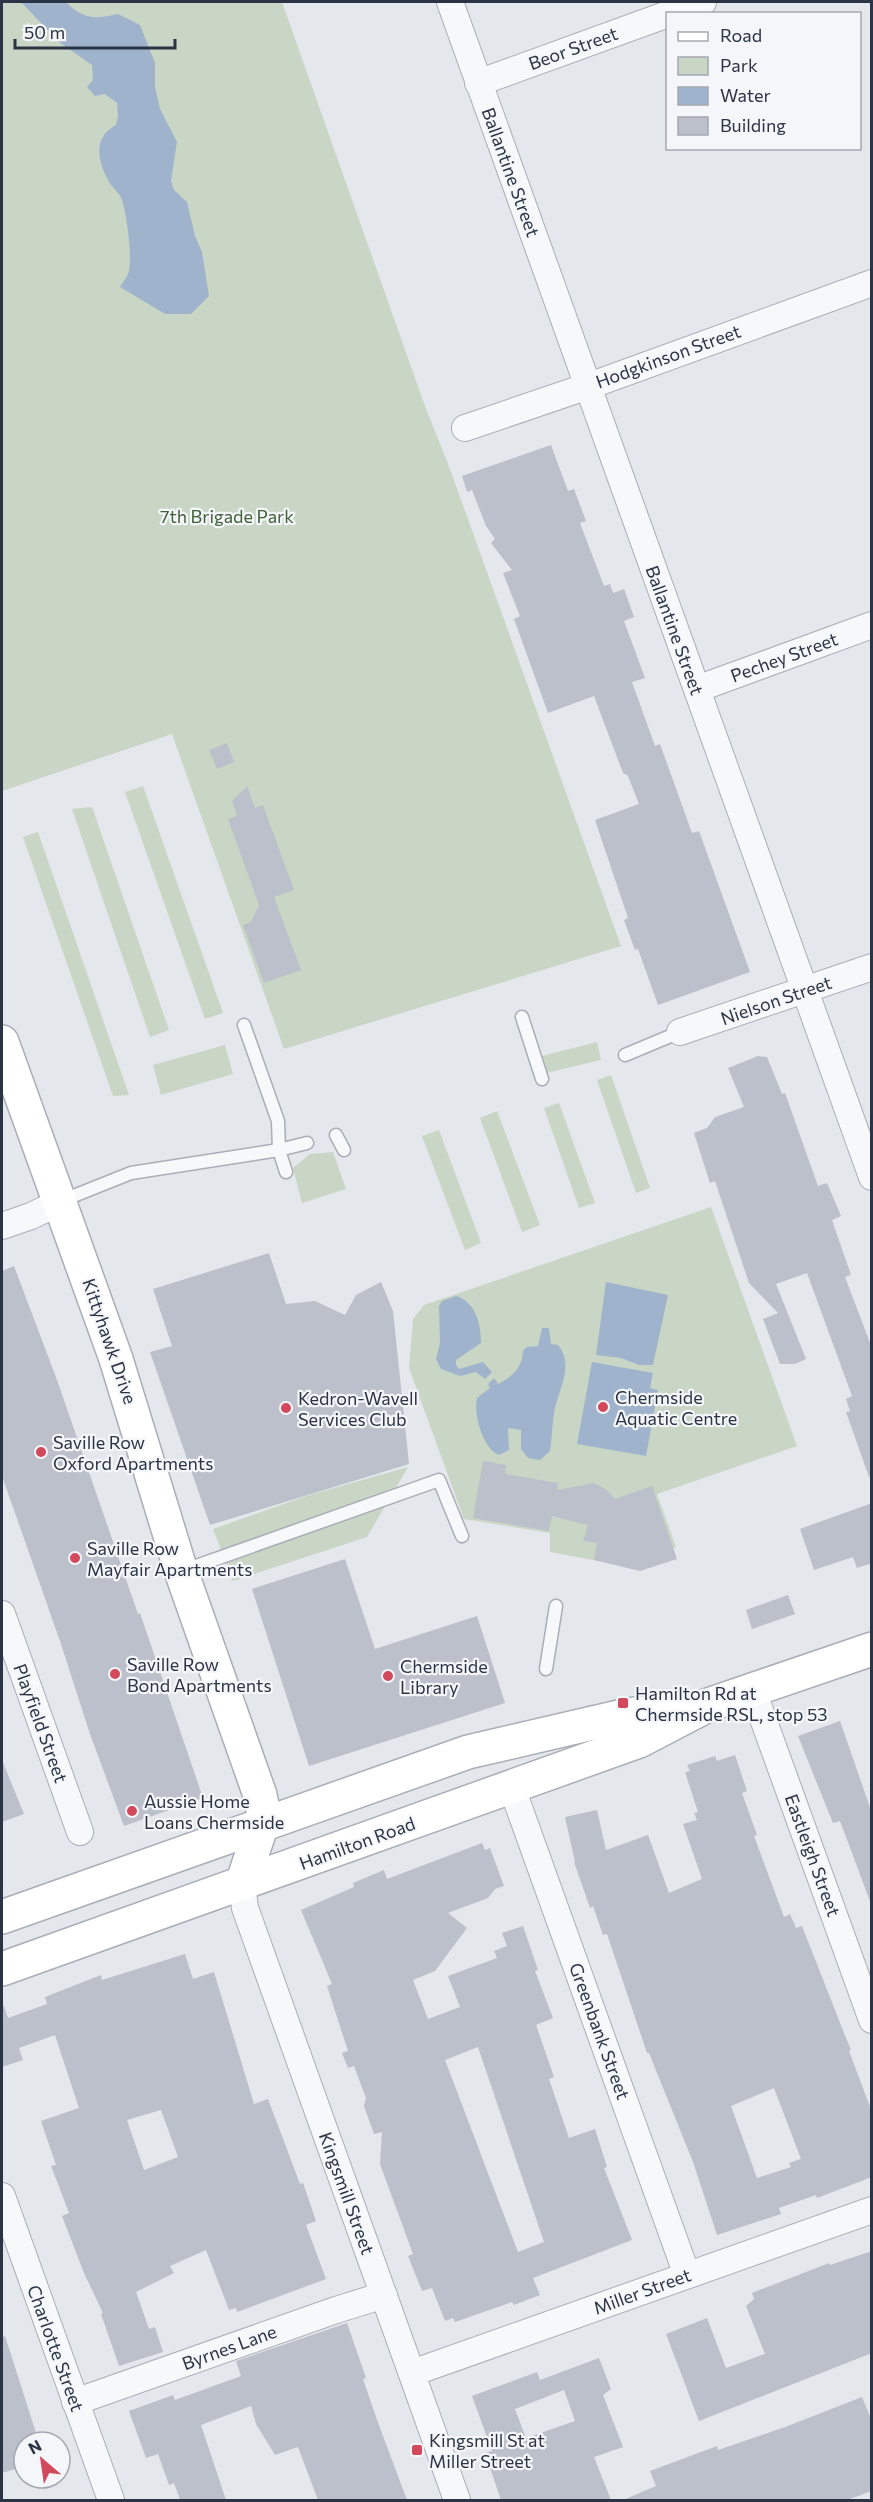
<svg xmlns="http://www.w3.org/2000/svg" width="873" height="2502" font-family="Commissioner,sans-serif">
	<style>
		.green { fill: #c9d6c5 }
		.water { fill: #9fb4cc }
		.building { fill: #bbc0ca; fill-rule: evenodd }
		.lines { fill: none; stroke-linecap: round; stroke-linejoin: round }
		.lane-casing { stroke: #a9aeb7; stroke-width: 15 }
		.street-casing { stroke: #a9aeb7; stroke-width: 28 }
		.secondary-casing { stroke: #a9aeb7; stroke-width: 36 }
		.lane { stroke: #f7f8fa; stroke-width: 12 }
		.street { stroke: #f7f8fa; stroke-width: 26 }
		.secondary { stroke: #fff; stroke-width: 33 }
		.poi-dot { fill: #d1495b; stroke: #f4f6f9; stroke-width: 2 }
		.labels { text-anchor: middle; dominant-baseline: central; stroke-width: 4.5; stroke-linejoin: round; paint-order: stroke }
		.street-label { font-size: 18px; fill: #2b3445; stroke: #f4f6f9 }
		.park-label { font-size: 18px; fill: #3f6138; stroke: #f4f6f9 }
		.poi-label { font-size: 18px; fill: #2b3445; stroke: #f4f6f9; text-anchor: start }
	</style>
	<rect width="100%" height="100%" fill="#e4e7ec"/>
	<g class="green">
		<polygon points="2,2 282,2 426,409 450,469 621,946 284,1049 172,734 2,791"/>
		<polygon points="143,786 223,1013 205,1019 125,792"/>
		<polygon points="92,807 169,1030 150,1037 72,809"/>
		<polygon points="38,832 129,1095 113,1096 23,837"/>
		<polygon points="597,1042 601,1060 546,1073 542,1056"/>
		<polygon points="225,1045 233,1074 161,1095 153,1065"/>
		<polygon points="611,1075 650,1188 636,1193 597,1080"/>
		<polygon points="559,1103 595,1203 579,1208 544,1108"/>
		<polygon points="497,1111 540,1225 522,1232 480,1118"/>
		<polygon points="439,1130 481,1243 465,1250 422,1136"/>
		<polygon points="333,1152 346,1189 302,1203 293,1168 310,1154"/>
		<polygon points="711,1207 797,1446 657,1494 676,1547 620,1565 550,1552 550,1533 464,1519 409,1368 413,1319 424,1305"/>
		<polygon points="408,1467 367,1537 233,1581 213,1529 306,1496"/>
	</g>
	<g class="water">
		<path d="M21,2H66C84,20 95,19 118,14L140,25L155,63V87L160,109L177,142L171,181L174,190L187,202L195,236L202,252L209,296L191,314H165L120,287C123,282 128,276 129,271C132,253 127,217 122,200C120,194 115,190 111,185C98,164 91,138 116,125L118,116L117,103L105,94L95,96L87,87L93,80L92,65L59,42Z"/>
		<polygon points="606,1282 668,1295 653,1365 639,1365 621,1358 596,1355"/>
		<path d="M456,1296C476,1302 481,1324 481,1343L456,1360V1365L459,1369L483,1362L492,1372L485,1379L476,1372L460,1376L441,1369L436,1359L440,1343L439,1306L442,1301Z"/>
		<path d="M542,1328H549L551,1344L558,1345C575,1366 558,1390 554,1413C552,1425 552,1438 550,1451L540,1460L528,1458L521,1449V1430L508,1428L509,1450L499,1455C483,1449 473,1414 477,1398L490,1388L488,1384L494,1378L498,1384C513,1376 522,1368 523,1351L527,1347L538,1346Z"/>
		<polygon points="592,1362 653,1373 650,1388 658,1390 646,1456 577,1444"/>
	</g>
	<g class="building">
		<polygon points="551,445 568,491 574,489 586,521 580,523 604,586 610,584 613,593 624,589 634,617 624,621 645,678 632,682 655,746 660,744 692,833 699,831 750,972 658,1005 638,949 635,950 624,920 628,918 595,820 639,804 628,776 623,773 594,696 548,713 514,619 520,616 503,573 512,570 491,543 495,539 486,526 472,490 467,492 462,476"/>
		<polygon points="227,743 234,762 217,769 209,750"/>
		<polygon points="247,786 255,808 263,805 294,890 274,897 301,970 264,983 243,925 251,922 259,905 228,819 237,816 232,801"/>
		<polygon points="758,1056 767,1057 782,1094 785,1093 818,1186 827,1183 841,1216 832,1220 851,1275 845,1277 872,1348 872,1477 869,1477 846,1412 850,1411 846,1399 852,1396 807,1273 776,1284 806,1359 795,1364 780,1364 763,1319 778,1313 749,1283 715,1181 710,1183 694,1133 707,1128 715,1117 744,1107 728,1068"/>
		<polygon points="269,1253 286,1304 315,1301 345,1315 356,1295 381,1282 393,1311 409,1464 210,1525 150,1352 172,1346 153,1289"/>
		<polygon points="14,1266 57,1380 138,1614 140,1613 203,1798 124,1826 90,1734 60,1641 2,1476 2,1271"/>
		<polygon points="483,1461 506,1465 505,1474 558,1483 557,1490 594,1483 607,1490 615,1499 652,1486 677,1559 640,1571 594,1560 597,1543 583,1541 588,1525 552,1516 549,1531 473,1518"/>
		<polygon points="872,1503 872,1563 857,1568 853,1557 814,1570 800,1529"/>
		<polygon points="345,1559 375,1649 477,1616 505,1703 309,1766 252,1589"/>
		<polygon points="788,1595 795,1614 752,1629 746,1610"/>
		<polygon points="840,1721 872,1813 872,1901 870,1901 840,1821 833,1823 798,1736"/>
		<path d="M735,1755L747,1791L742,1793L757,1835L754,1836L784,1917L790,1914L796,1928L802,1926L844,2033L851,2050L849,2051L872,2112V2177L817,2198L816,2195L779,2208L781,2214L717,2235L693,2162L649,2053H647L607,1934L603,1935L593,1906L590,1908L574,1862H575L565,1817L597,1810L606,1850L648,1835L669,1893L702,1879L683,1824L697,1820L694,1813L698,1812L685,1772L690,1771L687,1765L715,1756L717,1761ZM774,2088L801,2159L789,2163L791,2167L757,2178L731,2106Z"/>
		<polygon points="2,1760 24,1814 2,1822"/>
		<path d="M482,1843L485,1850L490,1848L504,1886L495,1889L488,1898L448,1913L467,1928L435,1971L413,1980L428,2019L460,2007L448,1976L497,1958L494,1951L507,1946L502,1933L523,1926L538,1970L535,1971L553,2018L536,2025L554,2077L549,2079L569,2138L595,2129L607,2167L604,2168L632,2240L533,2278L540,2295L514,2305L512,2302L455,2322L453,2318L445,2321L432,2288L422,2291L408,2256L413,2254L380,2164L382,2132L374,2134L364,2106L366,2098L354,2066L348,2068L342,2053L348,2051L327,1986L332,1984L301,1910L354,1887L353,1883L384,1870L387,1879ZM478,2047L544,2242L518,2252L445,2060Z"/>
		<path d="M185,1954L193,1979L214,1972L254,2104L268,2099L300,2184L303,2183L316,2221L306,2225L326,2279L237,2312L236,2308L229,2310L206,2250L170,2266L174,2273L136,2292L149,2329L155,2327L163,2352L119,2366L101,2314L103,2313L84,2273L62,2216L69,2213L51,2166L56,2165L41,2121L79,2108L55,2035L19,2048L23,2060L2,2067V2007L4,2006L8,2018L47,2004L45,1997L101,1975L102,1980ZM161,2110L178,2157L144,2170L127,2120Z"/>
		<polygon points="872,2251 872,2353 699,2421 666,2334 707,2318 726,2368 765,2354 746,2306 754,2299 752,2293 829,2263 830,2265"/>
		<polygon points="347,2323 366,2378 363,2379 377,2420 407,2500 318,2500 298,2447 275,2455 256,2424 251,2406 201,2425 226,2500 180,2500 174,2483 169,2485 158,2454 146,2458 129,2411 173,2395 175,2400 241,2376 236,2361"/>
		<polygon points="5,2336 39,2442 24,2442 24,2458 15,2469 2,2473 2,2337"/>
		<path d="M599,2358L611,2389L603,2395L623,2447L594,2457L611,2500H501L485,2453L492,2451L472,2396L537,2372L540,2380ZM564,2390L575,2421L526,2438L515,2409Z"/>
		<polygon points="862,2397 872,2421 872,2491 847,2500 623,2500 656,2486 650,2471 717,2446 718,2450 785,2427"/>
	</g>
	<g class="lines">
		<g class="lane-casing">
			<g id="lane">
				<polyline points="522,1017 542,1079"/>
				<polyline points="244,1025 278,1121 279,1150 286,1172"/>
				<polyline points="625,1055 680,1032"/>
				<polyline points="336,1135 344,1150"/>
				<polyline points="61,1201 131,1173 279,1150 307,1143"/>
				<polyline points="182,1571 439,1480 462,1536"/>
				<polyline points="546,1669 556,1606"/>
			</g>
		</g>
		<g class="street-casing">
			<g id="street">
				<polyline points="450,2 872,1177"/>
				<polyline points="670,14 703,2"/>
				<polyline points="478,83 668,14"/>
				<polyline points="465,428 600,382 872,283"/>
				<polyline points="697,689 872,625"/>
				<polyline points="680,1032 872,967"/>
				<polyline points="2,1226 31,1216 60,1202"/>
				<polyline points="2,1614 80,1832"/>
				<polyline points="753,1691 872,2020"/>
				<polyline points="512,1788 687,2275"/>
				<polyline points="242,1884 245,1908 457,2500"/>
				<polyline points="2,2196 111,2500"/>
				<polyline points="412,2373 872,2210"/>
				<polyline points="75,2402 336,2310 384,2295"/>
			</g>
		</g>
		<g class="secondary-casing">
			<g id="secondary">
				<polyline points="2,1042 116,1359 181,1571 260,1795 264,1815 262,1824 242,1884"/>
				<polyline points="2,1917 468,1752 627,1715 689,1708"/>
				<polyline points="2,1969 639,1741 708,1705 872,1649"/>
			</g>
		</g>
		<use href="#lane" class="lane"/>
		<use href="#street" class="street"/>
		<use href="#secondary" class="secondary"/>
	</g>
	<g class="poi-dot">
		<circle cx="603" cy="1407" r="6"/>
		<circle cx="286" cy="1408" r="6"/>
		<circle cx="41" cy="1452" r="6"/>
		<circle cx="75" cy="1558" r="6"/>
		<circle cx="115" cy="1674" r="6"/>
		<circle cx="388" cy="1676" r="6"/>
		<rect x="617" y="1697" width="12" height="12" rx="3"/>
		<circle cx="132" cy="1811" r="6"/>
		<rect x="411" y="2444" width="12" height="12" rx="3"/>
	</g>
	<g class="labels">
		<g class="street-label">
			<text transform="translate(573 48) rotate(-20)">Beor Street</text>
			<text transform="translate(511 172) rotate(70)">Ballantine Street</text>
			<text transform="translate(668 356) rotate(-20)">Hodgkinson Street</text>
			<text transform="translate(675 630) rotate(70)">Ballantine Street</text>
			<text transform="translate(784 657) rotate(-20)">Pechey Street</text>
			<text transform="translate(776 1000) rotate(-19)">Nielson Street</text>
			<text transform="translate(110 1341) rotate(71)">Kittyhawk Drive</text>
			<text transform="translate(41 1723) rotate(70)">Playfield Street</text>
			<text transform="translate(357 1843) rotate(-20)">Hamilton Road</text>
			<text transform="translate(813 1855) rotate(70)">Eastleigh Street</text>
			<text transform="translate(600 2031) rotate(70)">Greenbank Street</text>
			<text transform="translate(347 2193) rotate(70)">Kingsmill Street</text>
			<text transform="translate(642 2291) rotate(-20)">Miller Street</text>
			<text transform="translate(229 2347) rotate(-20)">Byrnes Lane</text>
			<text transform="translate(56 2348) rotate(70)">Charlotte Street</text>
		</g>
		<g class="park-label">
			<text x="227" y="516">7th Brigade Park</text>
		</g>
		<g class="poi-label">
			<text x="615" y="1397">Chermside<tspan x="615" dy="21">Aquatic Centre</tspan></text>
			<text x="298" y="1398">Kedron-Wavell<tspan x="298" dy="21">Services Club</tspan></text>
			<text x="53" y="1442">Saville Row<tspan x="53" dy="21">Oxford Apartments</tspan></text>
			<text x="87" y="1548">Saville Row<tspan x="87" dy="21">Mayfair Apartments</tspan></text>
			<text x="127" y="1664">Saville Row<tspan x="127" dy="21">Bond Apartments</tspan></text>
			<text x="400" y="1666">Chermside<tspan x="400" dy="21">Library</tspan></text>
			<text x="635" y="1693">Hamilton Rd at<tspan x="635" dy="21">Chermside RSL, stop 53</tspan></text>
			<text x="144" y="1801">Aussie Home<tspan x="144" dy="21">Loans Chermside</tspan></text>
			<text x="429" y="2440">Kingsmill St at<tspan x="429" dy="21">Miller Street</tspan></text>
		</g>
	</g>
	<rect width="873" height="2502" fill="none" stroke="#2b3445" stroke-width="6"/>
	<rect x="666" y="12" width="195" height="138" fill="#f4f6f9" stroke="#a4a8b1" stroke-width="1.5"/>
	<rect x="678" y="32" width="30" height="9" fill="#ffffff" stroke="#a4a8b1" stroke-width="1.5"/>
	<text x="720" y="42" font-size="18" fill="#2b3445">Road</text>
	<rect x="678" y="57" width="30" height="18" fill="#c9d6c5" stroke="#a4a8b1" stroke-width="1.5"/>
	<text x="720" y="72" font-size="18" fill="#2b3445">Park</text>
	<rect x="678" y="87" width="30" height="18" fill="#9fb4cc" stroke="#a4a8b1" stroke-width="1.5"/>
	<text x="720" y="102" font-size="18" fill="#2b3445">Water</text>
	<rect x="678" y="117" width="30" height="18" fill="#bbc0ca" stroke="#a4a8b1" stroke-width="1.5"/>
	<text x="720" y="132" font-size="18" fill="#2b3445">Building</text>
	<g transform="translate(42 2460) rotate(331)"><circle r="28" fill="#f4f6f9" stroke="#a4a8b1" stroke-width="1.5"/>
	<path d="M0-4.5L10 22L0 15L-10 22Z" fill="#d1495b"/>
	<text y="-9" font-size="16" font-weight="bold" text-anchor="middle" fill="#2b3445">N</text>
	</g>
	<path d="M15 39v9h160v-9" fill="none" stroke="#2b3445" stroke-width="3"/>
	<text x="24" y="39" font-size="18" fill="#2b3445" stroke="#f4f6f9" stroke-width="4.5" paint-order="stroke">50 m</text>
</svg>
